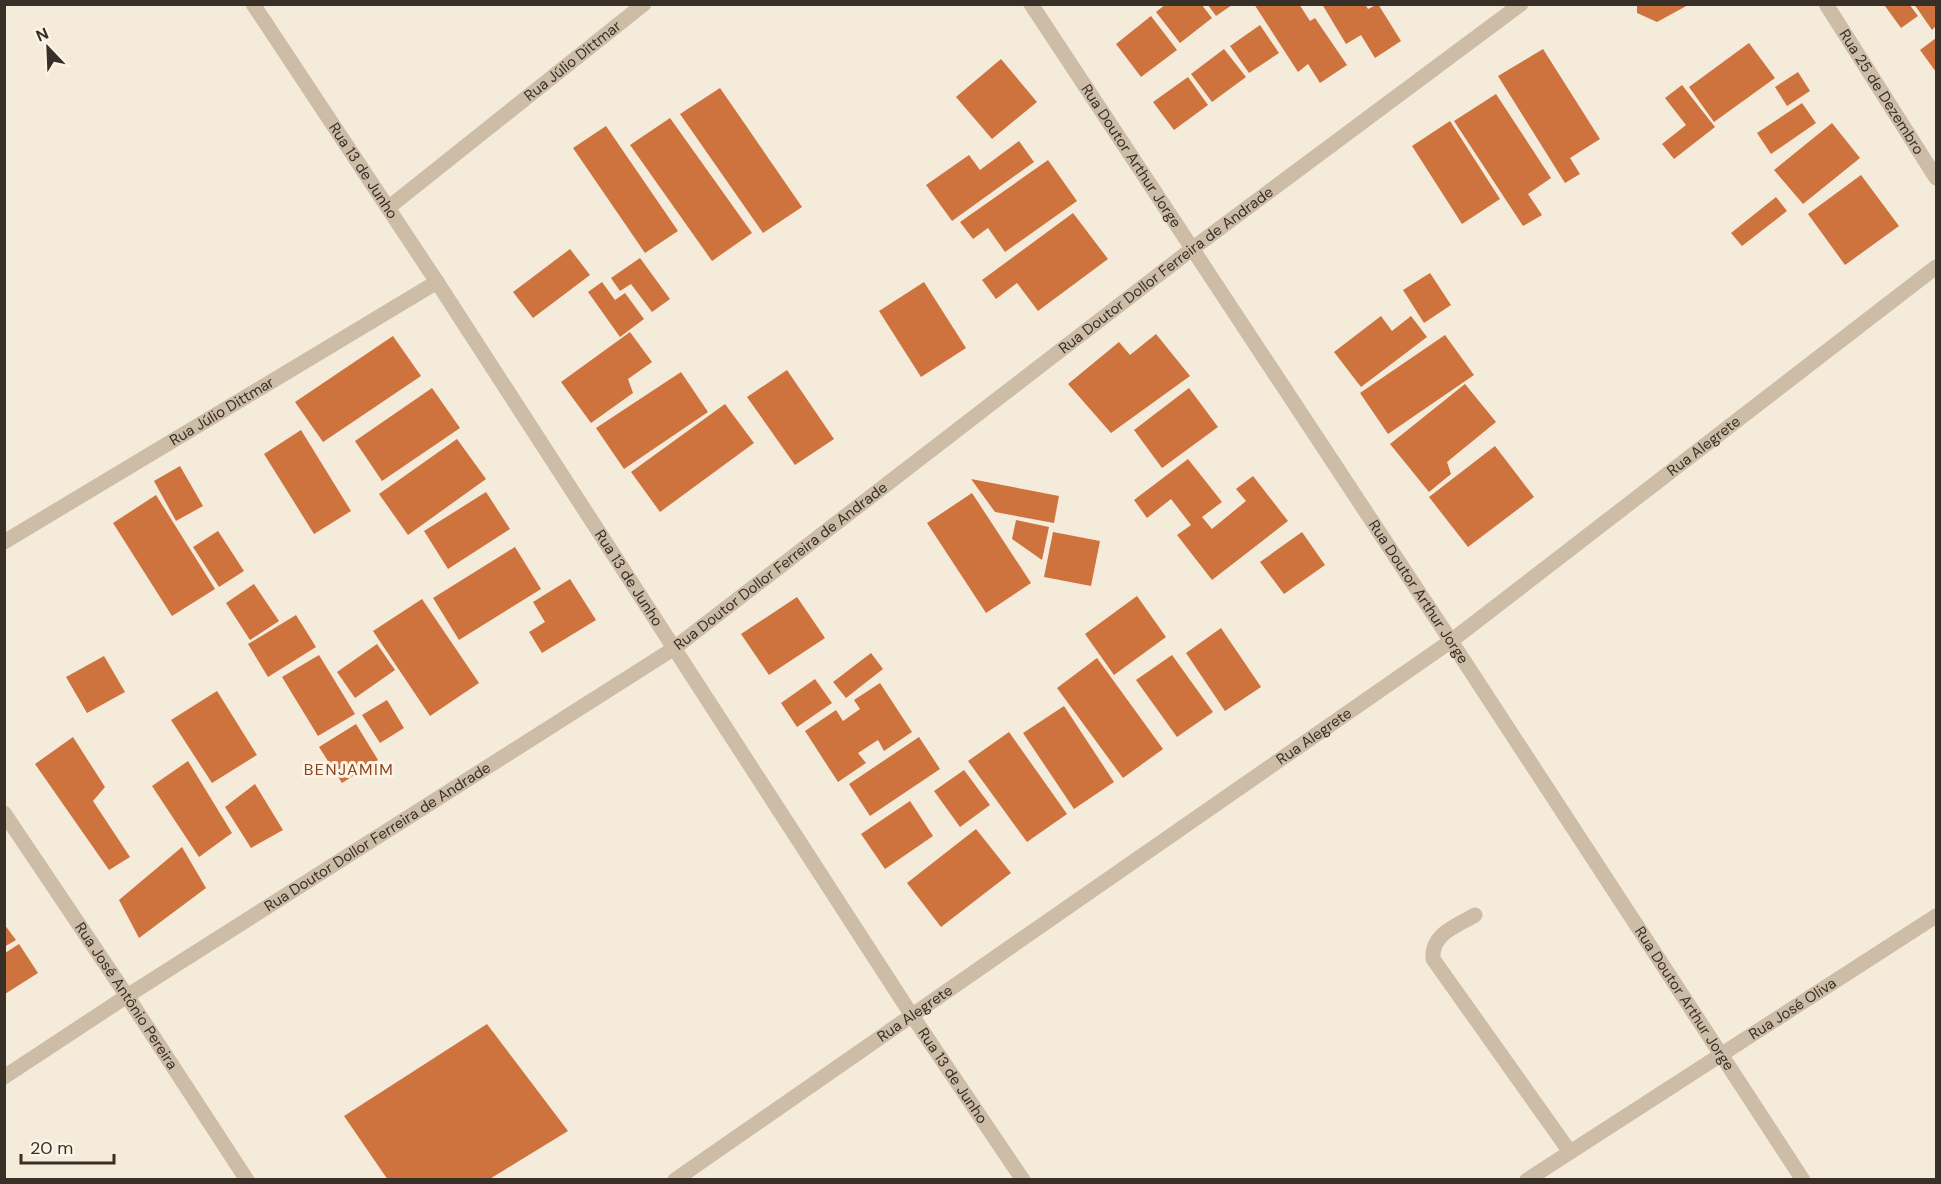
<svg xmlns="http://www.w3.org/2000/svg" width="1941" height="1184" font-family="'DM Sans',sans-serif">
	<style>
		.building { fill: #ce733e }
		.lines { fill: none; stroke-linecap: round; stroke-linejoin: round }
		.minor { stroke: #cdbca6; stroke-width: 15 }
		.labels { text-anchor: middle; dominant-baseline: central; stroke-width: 6; stroke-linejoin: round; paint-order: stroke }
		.street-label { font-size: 15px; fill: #382f27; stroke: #fbf4e7 }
		.neighbourhood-label { font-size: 16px; letter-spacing: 1.5px; fill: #8d441a; stroke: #fbf4e7 }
	</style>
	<rect width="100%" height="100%" fill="#f4ebdb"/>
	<g class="building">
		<polygon points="1166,4 1201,4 1212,18 1180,43 1156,12"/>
		<polygon points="1254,4 1299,4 1310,21 1315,18 1347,65 1320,83 1308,64 1298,72"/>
		<polygon points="1322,4 1365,4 1368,9 1378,4 1401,41 1375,58 1361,35 1346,44"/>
		<polygon points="1637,4 1690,4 1657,22 1637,13"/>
		<polygon points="1886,4 1909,4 1918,16 1901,28 1885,6"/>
		<polygon points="1914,4 1936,4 1936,26 1932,30"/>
		<polygon points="1208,5 1232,5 1216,16"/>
		<polygon points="1151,16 1177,50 1141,77 1116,44"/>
		<polygon points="1260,25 1279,53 1249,73 1230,46"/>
		<polygon points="1936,38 1936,72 1920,50"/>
		<polygon points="1749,43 1775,78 1714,122 1689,87"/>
		<polygon points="1224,49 1246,77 1212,102 1191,74"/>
		<polygon points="1543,49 1600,139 1570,158 1580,174 1565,183 1498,76"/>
		<polygon points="1001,59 1037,102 992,139 956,97"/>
		<polygon points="1798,72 1810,91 1787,106 1775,87"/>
		<polygon points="1188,77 1208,105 1174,130 1153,102"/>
		<polygon points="1682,85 1715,127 1674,159 1662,144 1686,125 1665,98"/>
		<polygon points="720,88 802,207 763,233 680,114"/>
		<polygon points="1496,94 1551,178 1528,194 1542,215 1523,226 1454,121"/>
		<polygon points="1802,103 1816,123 1771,154 1757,133"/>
		<polygon points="670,118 752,233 712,261 630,145"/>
		<polygon points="1450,121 1500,199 1462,224 1412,146"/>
		<polygon points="1832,123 1860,158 1803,204 1774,170"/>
		<polygon points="606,126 678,231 645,253 573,148"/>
		<polygon points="1019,141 1034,162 952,221 926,185 969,155 980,170"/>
		<polygon points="1048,160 1077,201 1005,252 988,228 973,239 960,222"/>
		<polygon points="1861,175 1899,226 1845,265 1808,214"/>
		<polygon points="1776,197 1787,211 1742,246 1731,233"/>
		<polygon points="1073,213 1108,259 1038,311 1017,283 996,299 982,280"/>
		<polygon points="570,249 590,275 533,318 513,292"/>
		<polygon points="640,258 670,299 652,312 631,284 620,291 611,278"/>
		<polygon points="1430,273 1451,305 1424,323 1403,290"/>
		<polygon points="602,282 615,300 625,293 644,319 620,337 588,292"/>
		<polygon points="924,282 966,348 921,377 879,311"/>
		<polygon points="1381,316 1392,331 1411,316 1427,337 1361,387 1334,352"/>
		<polygon points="630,332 652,362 628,379 633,393 591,423 561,382"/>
		<polygon points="1156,334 1190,376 1111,433 1068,384 1119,342 1130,355"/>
		<polygon points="1445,335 1474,375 1388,434 1360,393"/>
		<polygon points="393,336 421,376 323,442 295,402"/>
		<polygon points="787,370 834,439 795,465 747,397"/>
		<polygon points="681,372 708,412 624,469 596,428"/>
		<polygon points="1465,384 1496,422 1447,462 1451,474 1429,492 1390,444"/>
		<polygon points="432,388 460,428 382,481 355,441"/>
		<polygon points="1189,388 1218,427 1162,468 1134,430"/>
		<polygon points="725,404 754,443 660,512 631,472"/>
		<polygon points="301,430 351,511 314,534 264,454"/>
		<polygon points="457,439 486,479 408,535 379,494"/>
		<polygon points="1495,446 1534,497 1468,547 1429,497"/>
		<polygon points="1188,459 1222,502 1202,517 1212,529 1246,501 1236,489 1253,476 1288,521 1212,580 1177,535 1191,525 1171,499 1147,518 1134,500"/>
		<polygon points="180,466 203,506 176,521 154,481"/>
		<polygon points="971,479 1059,496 1054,523 995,512"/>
		<polygon points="486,492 510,529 448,569 424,531"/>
		<polygon points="972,493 1031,583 986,613 927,523"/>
		<polygon points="156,495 215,589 172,616 113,523"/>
		<polygon points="1016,520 1049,527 1042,560 1012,539"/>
		<polygon points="218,531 244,571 219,587 193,547"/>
		<polygon points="1053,532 1100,541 1091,586 1044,577"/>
		<polygon points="1302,532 1325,565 1284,594 1260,562"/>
		<polygon points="515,547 541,589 459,640 433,598"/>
		<polygon points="570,579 596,620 542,653 529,632 545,622 533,602"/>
		<polygon points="254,584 279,621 250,640 226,603"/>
		<polygon points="1137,596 1166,637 1114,675 1085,634"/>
		<polygon points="797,597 825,638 769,675 741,634"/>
		<polygon points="422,599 479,683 430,716 373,631"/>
		<polygon points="296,615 316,647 268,677 248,644"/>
		<polygon points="1221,628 1261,687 1225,711 1186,653"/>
		<polygon points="377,644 395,670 355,698 337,672"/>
		<polygon points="871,653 883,669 846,698 833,682"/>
		<polygon points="319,655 355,714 318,736 282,677"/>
		<polygon points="1172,655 1213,712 1177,737 1136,680"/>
		<polygon points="104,656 125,692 87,713 66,677"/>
		<polygon points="1097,658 1163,749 1123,778 1057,688"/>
		<polygon points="815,679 832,703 797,727 781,703"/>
		<polygon points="880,683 912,732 884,751 878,740 858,753 866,763 838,782 805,731 836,710 843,721 860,709 854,700"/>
		<polygon points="217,691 257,755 212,783 171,720"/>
		<polygon points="387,700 404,728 380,743 362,715"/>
		<polygon points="1064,706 1114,782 1074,809 1023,733"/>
		<polygon points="356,724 378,760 342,783 319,747"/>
		<polygon points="1009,732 1067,814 1027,842 968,761"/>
		<polygon points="73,737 105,787 93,801 130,857 109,870 35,764"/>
		<polygon points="919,737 940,769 870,816 849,784"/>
		<polygon points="188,761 232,833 199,857 152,786"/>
		<polygon points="964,770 990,805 960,827 934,791"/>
		<polygon points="255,784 283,830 251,848 225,807"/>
		<polygon points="910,801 933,836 885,869 861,834"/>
		<polygon points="976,829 1011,873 941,927 907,883"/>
		<polygon points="182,847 206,888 139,938 119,900"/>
		<polygon points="4,924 16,940 4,947"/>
		<polygon points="19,944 38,973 5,994 5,953"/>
		<polygon points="487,1024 568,1131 488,1180 388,1180 344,1116"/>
	</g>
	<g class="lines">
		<g class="minor">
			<path id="s1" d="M253,4L437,282L911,1014L1023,1180"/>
			<path id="s2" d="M1031,4L1451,641L1803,1180"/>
			<path id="s3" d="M1826,4L1936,178"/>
			<path id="s4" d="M388,208L644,4"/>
			<path id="s5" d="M4,542L437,282"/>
			<path id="s6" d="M4,813L127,996L247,1180"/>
			<path d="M1475,915C1455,927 1431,934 1433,959L1570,1152"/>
			<path id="s7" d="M4,1077L127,996L673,649L1192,249L1521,4"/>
			<path id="s8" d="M675,1180L1451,641L1936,267"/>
			<path id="s9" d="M1527,1180L1936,916"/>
		</g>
	</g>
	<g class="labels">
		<g class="street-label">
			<text stroke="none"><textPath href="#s4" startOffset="236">Rua Júlio Dittmar</textPath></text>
			<text stroke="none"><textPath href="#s3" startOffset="104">Rua 25 de Dezembro</textPath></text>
			<text stroke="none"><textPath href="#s2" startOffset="182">Rua Doutor Arthur Jorge</textPath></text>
			<text stroke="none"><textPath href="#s1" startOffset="200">Rua 13 de Junho</textPath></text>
			<text stroke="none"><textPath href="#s7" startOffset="1416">Rua Doutor Dollor Ferreira de Andrade</textPath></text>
			<text stroke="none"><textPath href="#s5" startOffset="254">Rua Júlio Dittmar</textPath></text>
			<text stroke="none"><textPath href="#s8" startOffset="1264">Rua Alegrete</textPath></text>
			<text stroke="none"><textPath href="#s7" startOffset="930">Rua Doutor Dollor Ferreira de Andrade</textPath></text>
			<text stroke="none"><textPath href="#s1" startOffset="686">Rua 13 de Junho</textPath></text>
			<text stroke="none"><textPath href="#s2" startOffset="704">Rua Doutor Arthur Jorge</textPath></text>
			<text stroke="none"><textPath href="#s8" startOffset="778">Rua Alegrete</textPath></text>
			<text stroke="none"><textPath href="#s7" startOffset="444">Rua Doutor Dollor Ferreira de Andrade</textPath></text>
			<text stroke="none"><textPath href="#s6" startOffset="220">Rua José Antônio Pereira</textPath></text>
			<text stroke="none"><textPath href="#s2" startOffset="1190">Rua Doutor Arthur Jorge</textPath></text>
			<text stroke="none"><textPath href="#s9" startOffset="316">Rua José Oliva</textPath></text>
			<text stroke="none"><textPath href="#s8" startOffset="292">Rua Alegrete</textPath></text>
			<text stroke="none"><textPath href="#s1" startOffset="1280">Rua 13 de Junho</textPath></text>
		</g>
		<g class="neighbourhood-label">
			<text x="349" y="769">BENJAMIM</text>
		</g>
	</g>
	<rect width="1941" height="1184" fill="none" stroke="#382f27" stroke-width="12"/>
	<g transform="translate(48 48) rotate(337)" stroke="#fbf4e7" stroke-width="4.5" paint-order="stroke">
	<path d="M0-4.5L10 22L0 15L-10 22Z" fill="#382f27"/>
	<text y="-9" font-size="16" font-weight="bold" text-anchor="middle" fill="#382f27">N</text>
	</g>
	<path d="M21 1154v9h93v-9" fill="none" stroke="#382f27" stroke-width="3"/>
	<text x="30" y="1154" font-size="18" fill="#382f27" stroke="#fbf4e7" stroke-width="4.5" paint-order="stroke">20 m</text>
</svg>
